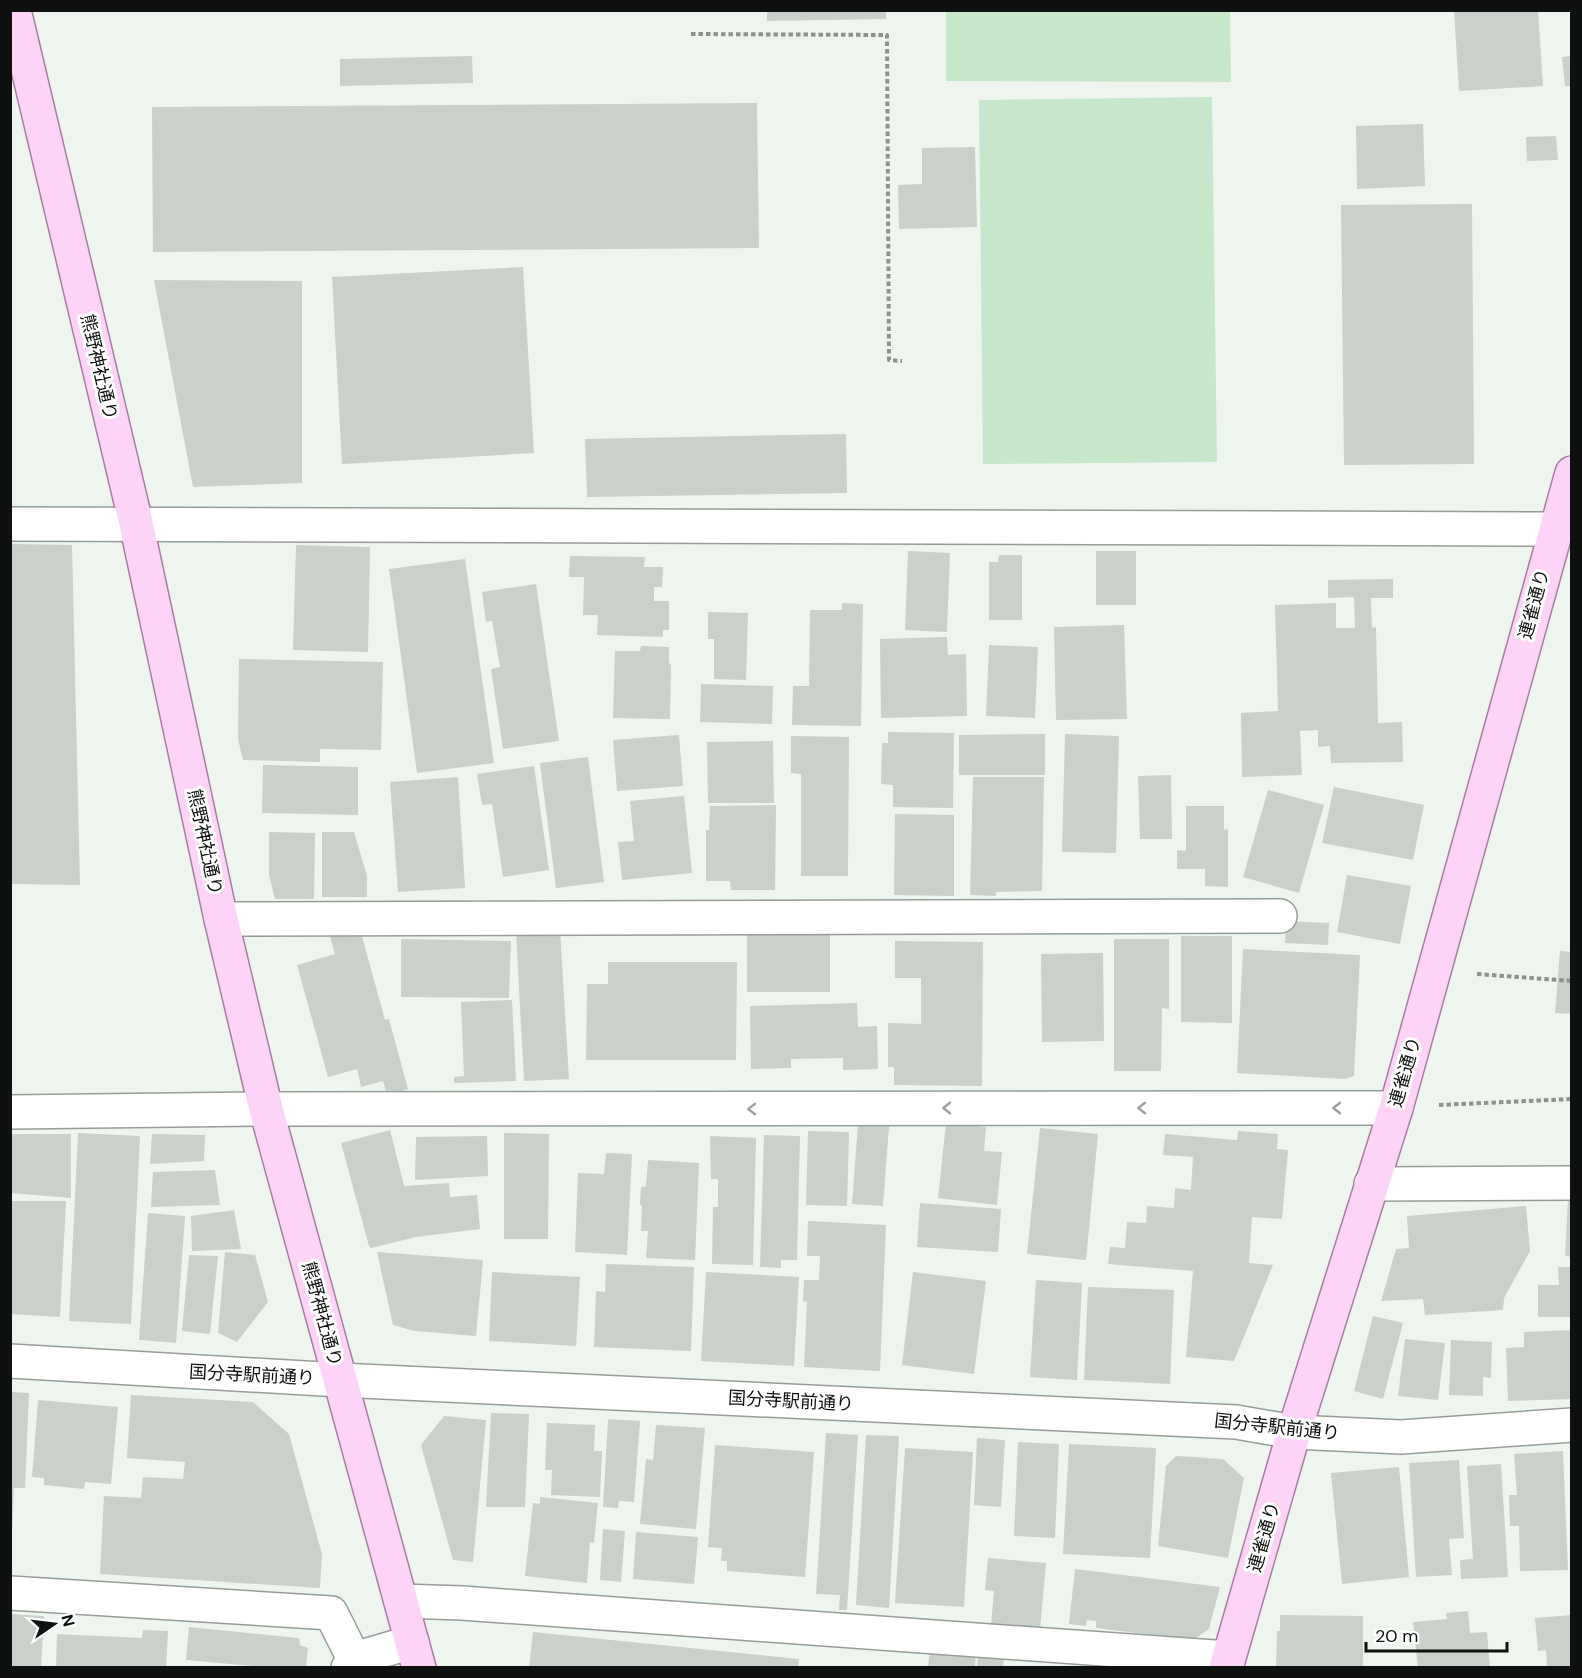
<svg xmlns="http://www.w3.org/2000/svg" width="1582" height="1678" font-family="'DM Sans','Noto Sans JP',sans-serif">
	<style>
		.green { fill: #c7e7cb }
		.building { fill: #c9d1ca }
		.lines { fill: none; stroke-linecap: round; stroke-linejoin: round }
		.minor-casing { stroke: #969d97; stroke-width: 36 }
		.major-casing { stroke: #a97ca2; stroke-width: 36 }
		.path { stroke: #8d928e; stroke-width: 4; stroke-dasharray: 4.5 3; stroke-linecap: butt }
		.minor { stroke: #fff; stroke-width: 33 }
		.major { stroke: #fdd3f7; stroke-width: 33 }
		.oneway { stroke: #9fa09f }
		.labels { text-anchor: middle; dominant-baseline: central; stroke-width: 6; stroke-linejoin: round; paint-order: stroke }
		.street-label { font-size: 18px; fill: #0e110f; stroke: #fff }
	</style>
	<rect width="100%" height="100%" fill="#eef5ee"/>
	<g class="green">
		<polygon points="946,11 1230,11 1231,82 946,81"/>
		<polygon points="1212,97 1217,462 983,464 979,100"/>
	</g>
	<g class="building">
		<polygon points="767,10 886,10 886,19 767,21"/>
		<polygon points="1454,10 1538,10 1543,86 1459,91"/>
		<polygon points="472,56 473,83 340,86 340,59"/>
		<polygon points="1572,56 1572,86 1565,86 1562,57"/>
		<polygon points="757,103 759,248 153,252 152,107"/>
		<polygon points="1423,124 1425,186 1357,189 1356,126"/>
		<polygon points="1556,136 1558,160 1527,161 1526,137"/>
		<polygon points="975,147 977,227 899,229 898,185 922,184 922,148"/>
		<polygon points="1472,204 1474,464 1344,465 1341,205"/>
		<polygon points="523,267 534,453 342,464 332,277"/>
		<polygon points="154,280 302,281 302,483 193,487"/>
		<polygon points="846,434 847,493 587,497 585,439"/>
		<polygon points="10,544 72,545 80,885 10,884"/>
		<polygon points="296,545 370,547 368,652 293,650"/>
		<polygon points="908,551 950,553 947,632 905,630"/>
		<rect x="1096" y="551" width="40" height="54"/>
		<polygon points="999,555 1022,555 1022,620 989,620 989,562 998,562"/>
		<polygon points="570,556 645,557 644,567 663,567 662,587 654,587 654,601 669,601 669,630 663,630 663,637 597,635 598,615 583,615 584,577 569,577"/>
		<polygon points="465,559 494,763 417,773 389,569"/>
		<polygon points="1393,579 1393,598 1371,598 1372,628 1376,627 1378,723 1402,722 1403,762 1331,763 1330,746 1318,747 1318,730 1300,731 1302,775 1242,777 1241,713 1278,711 1275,605 1336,603 1336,628 1355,628 1354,597 1328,598 1328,580"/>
		<polygon points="536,584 559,741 503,749 491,669 500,667 492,621 486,622 482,592"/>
		<polygon points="842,603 863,604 861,726 792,725 793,686 809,686 810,610 842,610"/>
		<polygon points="708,612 748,613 746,680 714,679 714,639 708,639"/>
		<polygon points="1124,625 1127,719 1056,720 1054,627"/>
		<polygon points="947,637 948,655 966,654 967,716 881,718 880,639"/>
		<polygon points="989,645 1038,647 1035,718 986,716"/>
		<polygon points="641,646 669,647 669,663 671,664 670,719 613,718 615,651 640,651"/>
		<polygon points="239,659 383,662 381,750 320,749 320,762 243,760 238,739"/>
		<polygon points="701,684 773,686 772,724 700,722"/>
		<polygon points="888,732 954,733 953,808 893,807 893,785 881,784 882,743 888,743"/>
		<polygon points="1045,734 1045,775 959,775 959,735"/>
		<polygon points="1065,734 1119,736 1116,853 1062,852"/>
		<polygon points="679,735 683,786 617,791 613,740"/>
		<polygon points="791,736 849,737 848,876 801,876 801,774 791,773"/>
		<polygon points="773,741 774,803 708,803 707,742"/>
		<polygon points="588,757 604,882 556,888 540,763"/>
		<polygon points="263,765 358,767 358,815 262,813"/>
		<polygon points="534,766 549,870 503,877 492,804 482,805 477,774"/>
		<polygon points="1171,775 1172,839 1140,839 1138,776"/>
		<polygon points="458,777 465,888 398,892 390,782"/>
		<polygon points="973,777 1044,777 1042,891 996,892 996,896 970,895"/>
		<polygon points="1334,787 1424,805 1413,860 1322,843"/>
		<polygon points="1268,790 1324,805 1299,893 1243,877"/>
		<polygon points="684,796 692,873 622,880 618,842 634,841 630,801"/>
		<polygon points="776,805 775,890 731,890 730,881 706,881 706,830 709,830 710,806"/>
		<polygon points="1186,806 1224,806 1224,830 1228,829 1228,887 1205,886 1205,869 1177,869 1177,850 1186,851"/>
		<polygon points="895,814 954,815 954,896 894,895"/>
		<polygon points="269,832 315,833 314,899 275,899 269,875"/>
		<polygon points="322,832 354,832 367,876 367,897 322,897"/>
		<polygon points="1347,875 1411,886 1400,944 1337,932"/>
		<polygon points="1286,921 1329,923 1328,945 1285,943"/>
		<polygon points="360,929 385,1020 389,1019 408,1089 387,1095 383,1081 361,1087 357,1069 328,1077 297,965 335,954 330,937"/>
		<polygon points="560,930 569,1079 524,1081 516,932"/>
		<polygon points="830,930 830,992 747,992 747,931"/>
		<polygon points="1181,936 1232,936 1232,1023 1181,1022"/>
		<polygon points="401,939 511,941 509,998 401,997"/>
		<polygon points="1114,939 1169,939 1169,1009 1162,1008 1161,1071 1114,1071"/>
		<polygon points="895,941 983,942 982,1086 894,1085 894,1067 888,1067 888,1023 921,1024 921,978 895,978"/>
		<polygon points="1243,949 1360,955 1354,1076 1345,1079 1237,1073"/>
		<polygon points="1560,951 1572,952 1572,1014 1555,1013"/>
		<polygon points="1103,953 1104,1041 1042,1042 1041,954"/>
		<polygon points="608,962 737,962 736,1060 586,1060 587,984 608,984"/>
		<polygon points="512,1000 516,1081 454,1083 454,1077 464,1076 461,1002"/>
		<polygon points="857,1003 858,1027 877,1026 878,1069 843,1070 843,1058 791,1059 791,1068 751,1069 750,1006"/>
		<polygon points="946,1123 986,1127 984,1151 1002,1152 997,1205 938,1198"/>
		<polygon points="858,1124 889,1126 883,1206 852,1204"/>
		<polygon points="1040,1128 1098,1134 1086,1260 1027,1254"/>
		<polygon points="390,1130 404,1186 449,1183 450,1197 477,1195 480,1229 416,1237 371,1248 369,1246 341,1143"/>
		<polygon points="808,1131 849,1132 847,1206 806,1205"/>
		<polygon points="1238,1131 1278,1134 1277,1149 1288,1150 1282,1219 1252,1217 1249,1263 1273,1265 1234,1361 1186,1357 1193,1271 1108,1264 1110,1247 1125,1248 1127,1222 1146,1223 1147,1206 1174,1208 1175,1188 1191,1190 1193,1157 1163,1155 1165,1134 1237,1140"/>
		<polygon points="78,1133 140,1136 131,1324 69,1321"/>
		<polygon points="504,1133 549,1134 548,1239 504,1239"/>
		<polygon points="10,1134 71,1134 71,1198 10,1193"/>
		<polygon points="152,1134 205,1135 204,1161 150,1164"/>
		<polygon points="764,1135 800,1136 797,1260 781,1260 781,1268 760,1267"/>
		<polygon points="487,1136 488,1176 415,1180 416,1137"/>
		<polygon points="710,1136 756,1138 753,1265 712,1264 713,1207 718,1207 718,1179 711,1179"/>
		<polygon points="606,1153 632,1154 627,1255 575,1252 578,1173 604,1174"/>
		<polygon points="648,1160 699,1163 695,1260 646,1258 648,1231 641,1231 642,1205 640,1205 641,1187 646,1186"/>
		<polygon points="215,1170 220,1205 151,1207 153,1172"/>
		<polygon points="1568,1200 1572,1201 1572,1257 1565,1256"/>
		<polygon points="10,1201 66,1201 60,1317 10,1314"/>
		<polygon points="920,1203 1001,1209 998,1252 917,1247"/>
		<polygon points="1526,1206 1530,1251 1504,1298 1503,1310 1425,1315 1423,1299 1381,1301 1396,1249 1409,1248 1407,1216"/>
		<polygon points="234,1210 241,1249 192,1251 191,1216"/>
		<polygon points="148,1213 185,1216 176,1343 139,1340"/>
		<polygon points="808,1221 886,1225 880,1371 804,1367 807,1301 803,1302 804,1280 819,1280 820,1256 807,1256"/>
		<polygon points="225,1252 255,1255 268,1302 237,1342 218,1333"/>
		<polygon points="377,1252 483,1260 476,1336 414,1331 393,1325"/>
		<polygon points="189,1255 218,1256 210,1334 182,1331"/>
		<polygon points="606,1264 694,1267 691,1351 594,1347 596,1291 605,1292"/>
		<polygon points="1558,1267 1572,1267 1572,1317 1538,1317 1538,1285 1559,1285"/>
		<polygon points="492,1272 580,1277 576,1346 489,1341"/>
		<polygon points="706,1272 799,1277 794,1366 701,1361"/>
		<polygon points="913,1272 986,1281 974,1374 902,1365"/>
		<polygon points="1036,1280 1082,1283 1077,1380 1030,1377"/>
		<polygon points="1088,1287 1174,1290 1170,1384 1084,1380"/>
		<polygon points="1373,1316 1403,1323 1383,1399 1354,1391"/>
		<polygon points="1572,1330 1572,1399 1508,1401 1506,1348 1524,1347 1524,1332"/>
		<polygon points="1405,1339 1445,1343 1438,1400 1398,1396"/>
		<polygon points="1451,1340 1492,1342 1491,1378 1483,1377 1483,1396 1449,1395"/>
		<polygon points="10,1392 29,1393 25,1488 14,1488 12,1534 10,1534"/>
		<polygon points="131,1395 253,1402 289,1434 322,1554 320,1588 100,1574 104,1496 141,1498 143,1477 183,1479 185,1462 127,1458"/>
		<polygon points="38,1400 118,1407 111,1484 85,1482 84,1489 44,1485 44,1478 32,1477"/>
		<polygon points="491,1413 529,1414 525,1507 486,1507"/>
		<polygon points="444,1416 486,1420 473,1562 453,1560 421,1445"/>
		<polygon points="608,1419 640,1421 634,1502 619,1501 618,1508 603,1507"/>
		<polygon points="547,1423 595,1425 594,1451 602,1451 600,1497 551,1495 552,1470 545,1470"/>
		<polygon points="656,1425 705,1428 696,1529 640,1524 646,1459 653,1460"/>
		<polygon points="826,1433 858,1435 847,1610 839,1610 840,1595 816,1594"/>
		<polygon points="866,1435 899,1436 889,1608 856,1605"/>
		<polygon points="977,1438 1005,1440 1001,1507 974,1505"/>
		<polygon points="1018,1442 1059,1444 1055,1538 1014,1536"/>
		<polygon points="1069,1444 1156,1448 1150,1558 1063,1554"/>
		<polygon points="715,1445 814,1452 805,1577 727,1571 727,1561 721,1561 722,1548 708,1547"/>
		<polygon points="905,1448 973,1452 964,1607 895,1603"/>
		<polygon points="1563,1451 1568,1570 1520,1571 1519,1526 1510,1526 1509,1495 1517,1495 1514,1454"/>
		<polygon points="1176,1456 1223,1459 1244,1478 1228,1558 1158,1546 1166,1466"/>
		<polygon points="1459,1460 1464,1538 1449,1539 1452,1575 1416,1577 1409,1463"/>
		<polygon points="1501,1464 1508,1577 1461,1579 1460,1560 1473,1559 1467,1466"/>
		<polygon points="1399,1467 1409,1577 1342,1584 1331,1473"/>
		<polygon points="540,1497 598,1503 594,1543 590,1542 587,1583 525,1576 533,1503 540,1504"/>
		<polygon points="603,1529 625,1531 621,1582 600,1580"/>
		<polygon points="636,1532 698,1537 694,1584 633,1579"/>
		<polygon points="988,1558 1046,1563 1040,1630 991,1625 994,1591 985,1590"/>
		<polygon points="1075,1569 1220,1587 1209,1629 1193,1640 1096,1628 1096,1621 1087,1620 1086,1626 1069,1624"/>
		<polygon points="1468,1611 1470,1633 1487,1632 1490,1668 1418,1668 1413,1622 1447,1619 1446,1613"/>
		<polygon points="10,1614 44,1616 41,1668 10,1668"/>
		<polygon points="1280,1615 1363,1616 1363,1668 1276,1668 1277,1631 1280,1631"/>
		<polygon points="1572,1615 1572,1668 1547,1668 1546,1650 1538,1651 1535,1618"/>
		<polygon points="189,1627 299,1638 300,1645 308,1648 306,1668 274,1668 186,1660"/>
		<polygon points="143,1630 168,1631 166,1668 56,1668 57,1634 142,1638"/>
		<polygon points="533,1632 799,1659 798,1668 529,1668"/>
		<polygon points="930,1647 976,1651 975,1668 928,1668"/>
		<polygon points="978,1657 1004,1659 1003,1668 977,1668"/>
	</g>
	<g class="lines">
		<g class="minor-casing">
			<g id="minor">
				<polyline points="10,524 1555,529"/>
				<polyline points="221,919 1280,916"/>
				<polyline points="10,1112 266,1109 1396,1108"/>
				<polyline points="1371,1184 1572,1183"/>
				<polyline points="10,1361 340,1380 1236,1422 1294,1432 1401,1437 1572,1425"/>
				<polyline points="10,1593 331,1613 354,1659"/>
				<polyline points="401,1601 462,1603 1228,1658"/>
				<polyline points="348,1668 354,1659 412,1642"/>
			</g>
		</g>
		<g class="major-casing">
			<g id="major">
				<polyline points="14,10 136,523 221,919 266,1109 419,1668"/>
				<polyline points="1226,1668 1294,1432 1396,1108 1572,473"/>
			</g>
		</g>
		<g class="path">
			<polyline points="691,34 887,35 889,360 902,361"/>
			<polyline points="1477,974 1572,981"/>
			<polyline points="1439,1105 1572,1099"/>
		</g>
		<use href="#minor" class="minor"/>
		<use href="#major" class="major"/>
	</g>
	<defs><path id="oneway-chevron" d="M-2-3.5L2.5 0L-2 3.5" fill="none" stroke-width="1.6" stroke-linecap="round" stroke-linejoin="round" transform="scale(1.5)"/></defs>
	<g class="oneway">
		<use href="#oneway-chevron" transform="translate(947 1108) rotate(180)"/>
		<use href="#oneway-chevron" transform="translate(1142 1108) rotate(180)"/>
		<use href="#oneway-chevron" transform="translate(1337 1108) rotate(180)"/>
		<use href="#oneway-chevron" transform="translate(752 1109) rotate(180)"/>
	</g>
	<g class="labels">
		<g class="street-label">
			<text transform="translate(99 367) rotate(77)">熊野神社通り</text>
			<text transform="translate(1534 604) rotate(-75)">連雀通り</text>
			<text transform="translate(205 842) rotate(78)">熊野神社通り</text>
			<text transform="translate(1405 1072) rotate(-74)">連雀通り</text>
			<text transform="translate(322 1314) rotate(75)">熊野神社通り</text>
			<text transform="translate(252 1375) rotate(3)">国分寺駅前通り</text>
			<text transform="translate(791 1401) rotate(3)">国分寺駅前通り</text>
			<text transform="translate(1277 1427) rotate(6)">国分寺駅前通り</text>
			<text transform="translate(1264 1537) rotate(-74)">連雀通り</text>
		</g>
	</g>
	<rect width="1582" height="1678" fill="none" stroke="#0e110f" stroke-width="24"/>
	<g transform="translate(54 1624) rotate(76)" stroke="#ffffff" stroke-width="4.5" paint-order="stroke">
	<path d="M0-4.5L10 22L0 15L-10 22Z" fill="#0e110f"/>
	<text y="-9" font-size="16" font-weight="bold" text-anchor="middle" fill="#0e110f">N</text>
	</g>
	<path d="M1366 1642v9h141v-9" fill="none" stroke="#0e110f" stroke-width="3"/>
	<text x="1375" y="1642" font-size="18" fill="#0e110f" stroke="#ffffff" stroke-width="4.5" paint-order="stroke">20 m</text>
</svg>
